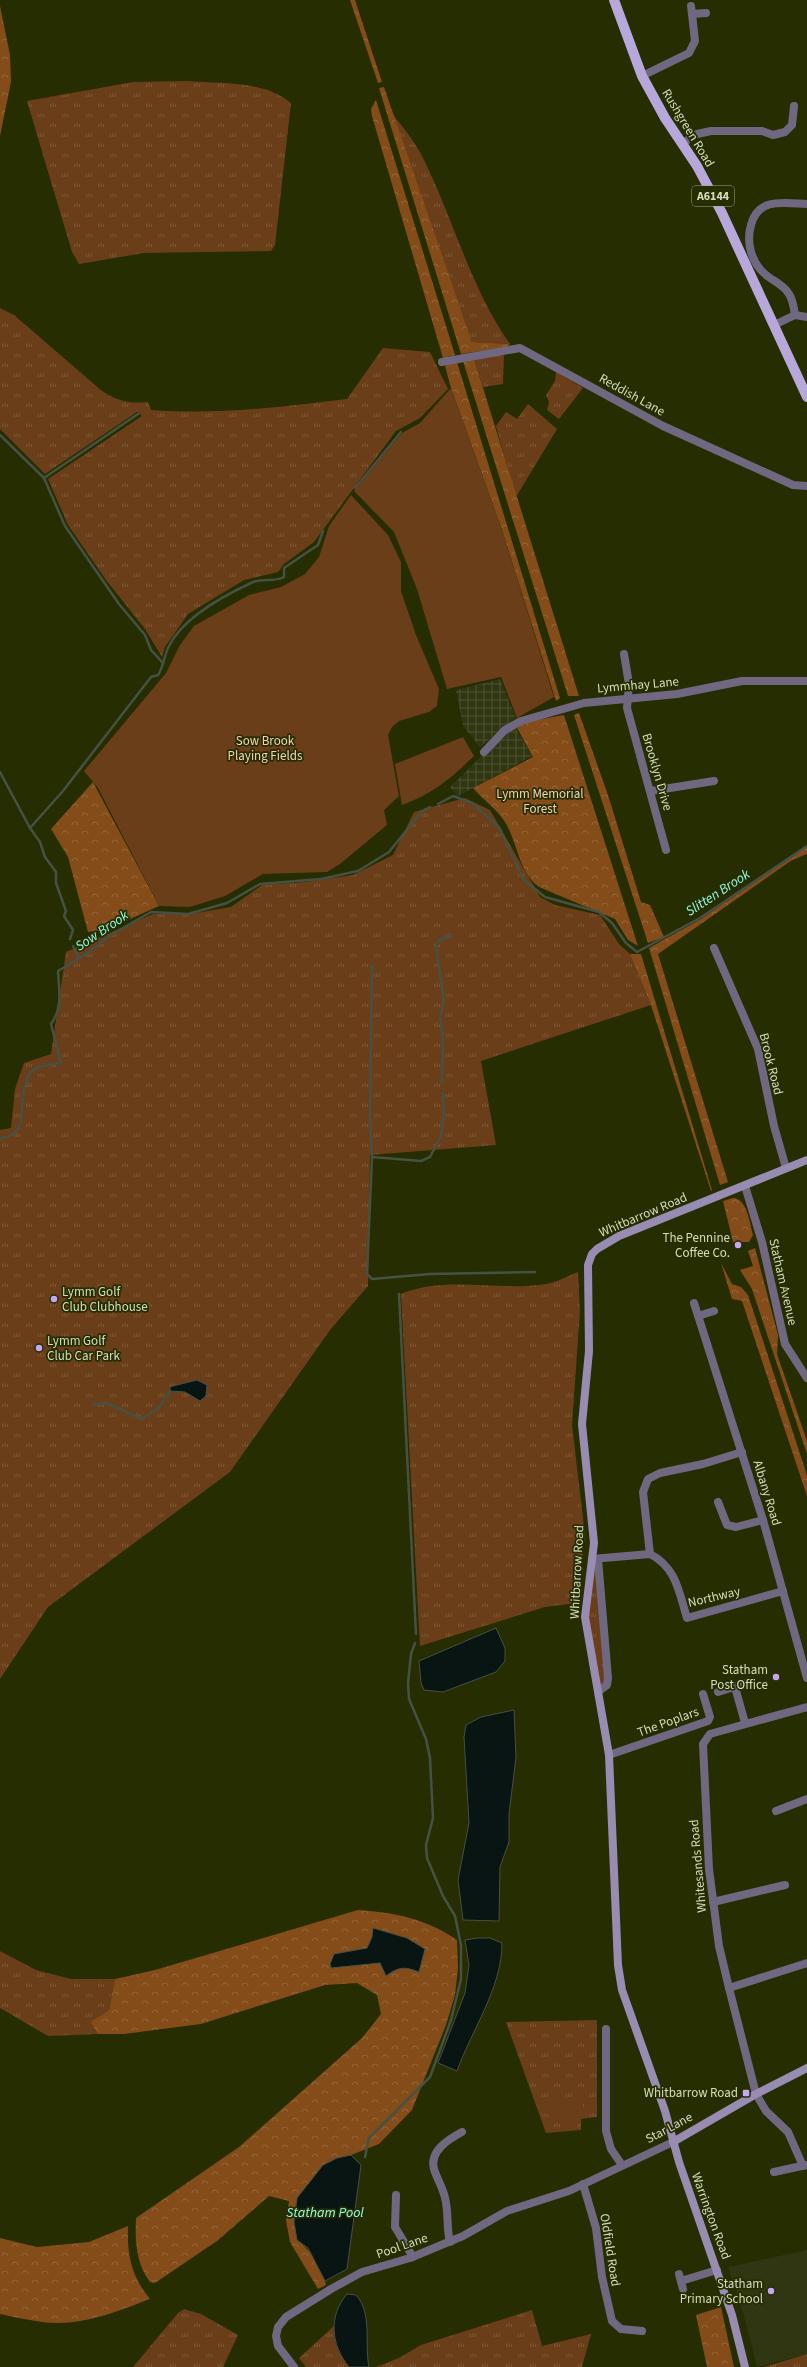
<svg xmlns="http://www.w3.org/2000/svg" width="807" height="2367" font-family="'Source Sans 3',sans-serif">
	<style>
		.built { fill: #303612 }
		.industrial { fill: url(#industrial-grid) }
		.grass { fill: url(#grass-tufts) }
		.forest { fill: url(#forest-crowns) }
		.green { fill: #6a3e18 }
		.water { fill: #081512; stroke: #465145 }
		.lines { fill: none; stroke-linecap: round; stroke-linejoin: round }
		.stream { stroke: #465145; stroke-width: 2.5 }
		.street { stroke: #706881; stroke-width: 8 }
		.secondary { stroke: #988cb3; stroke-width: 8 }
		.primary { stroke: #b7a7da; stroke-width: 10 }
		.poi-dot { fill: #c0a8f3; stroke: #262d00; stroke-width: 1.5 }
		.labels { text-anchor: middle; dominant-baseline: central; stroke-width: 3.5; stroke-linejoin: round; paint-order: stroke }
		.shield { fill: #262d00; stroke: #a0a884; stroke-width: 1 }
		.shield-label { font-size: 12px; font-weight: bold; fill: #d5ddbd }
		.street-label { font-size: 13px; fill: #d5ddbd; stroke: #262d00 }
		.park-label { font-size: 13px; fill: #f5d3ba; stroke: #262d00 }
		.poi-label { font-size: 13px; fill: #d5ddbd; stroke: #262d00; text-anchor: end }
		.water-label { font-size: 14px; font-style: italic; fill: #93fbe5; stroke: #262d00 }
	</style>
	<defs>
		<pattern id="industrial-grid" width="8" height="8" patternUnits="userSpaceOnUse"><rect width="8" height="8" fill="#303612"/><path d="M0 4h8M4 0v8" fill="none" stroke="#4d5333"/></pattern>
		<pattern id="grass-tufts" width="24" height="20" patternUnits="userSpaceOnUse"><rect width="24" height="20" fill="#6a3e18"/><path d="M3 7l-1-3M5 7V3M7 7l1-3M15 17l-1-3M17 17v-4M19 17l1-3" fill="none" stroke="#7e5938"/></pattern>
		<pattern id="forest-crowns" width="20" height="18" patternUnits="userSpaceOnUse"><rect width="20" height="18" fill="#844c19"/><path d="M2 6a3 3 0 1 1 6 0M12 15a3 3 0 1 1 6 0" fill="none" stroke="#946538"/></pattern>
	</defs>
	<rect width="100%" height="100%" fill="#262d00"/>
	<polygon class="built" points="807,2250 807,2354 757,2367 744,2316 728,2267"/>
	<g class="industrial">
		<polygon points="500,679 516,718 480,747 463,726 456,690"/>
		<polygon points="515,727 532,756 458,796 450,787 503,735"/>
	</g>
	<g class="grass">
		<path d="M187,81C221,84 264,80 291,103L275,245L271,251L144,253L79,264L72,252L27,101L133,82Z"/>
		<path d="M391,112C401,125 413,139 421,154C453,216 469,286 510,344L472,342Z"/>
		<path d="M0,308L14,315L102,391C117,401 130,404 148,402L151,410C216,415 282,407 347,399L383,348L430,352L448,389L420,418L396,431L314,542L284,564L278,572L244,580L188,614L165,647L162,657L145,629L106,580L68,525L48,479L142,416L137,412L45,474L0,429Z"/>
		<polygon points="504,354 503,384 483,387 474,359"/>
		<polygon points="556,372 583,388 559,419 547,410 549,402 546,395 555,381"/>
		<polygon points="528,404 557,429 516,497 496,426 506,412 517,419"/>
		<polygon points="465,798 490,810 540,897 555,905 600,915 619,944 630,954 651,1005 481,1061 496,1145 370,1155 368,1286 330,1330 230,1472 48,1607 0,1679 0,1130 11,1128 15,1089 24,1063 51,1054 66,952 153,914 196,913 231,907 262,885 305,882 353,875 393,855 414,812"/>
		<path d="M578,1272L580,1311L572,1425L585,1535L577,1603L545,1607L420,1646L401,1294C448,1275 498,1292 546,1284C557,1282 568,1276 578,1272Z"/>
		<polygon points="598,1559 608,1678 599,1691 588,1637 587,1588"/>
		<polygon points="0,1951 36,1970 71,1979 115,1979 109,2010 90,2022 98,2034 48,2036 0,2008"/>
		<polygon points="597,2020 597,2117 581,2119 581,2130 546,2133 506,2022"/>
		<polygon points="184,2309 201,2314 238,2335 223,2367 133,2367 178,2313"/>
		<polygon points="532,2310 542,2346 591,2334 582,2367 376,2367 399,2358 421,2345"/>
		<polygon points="334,2326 336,2345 349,2367 306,2367 299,2358"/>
		<polygon points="807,2354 807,2367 764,2367"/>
	</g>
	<g class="forest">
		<polygon points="350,0 355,0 382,82 378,83"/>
		<polygon points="0,6 10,55 11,82 0,136"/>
		<polygon points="384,87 472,342 510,344 507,347 461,354 379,88"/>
		<polygon points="376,100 455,355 443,358 372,116 371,109"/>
		<polygon points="474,359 579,696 568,696 463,361"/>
		<polygon points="457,362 560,698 556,701 502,530 451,388 445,366"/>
		<polygon points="579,713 608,795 641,902 650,905 664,937 648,943 574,715"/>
		<path d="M564,715L638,946L628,940L615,919L539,887C518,871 518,843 505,822C496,808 483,800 473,788L533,757L517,728L526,722Z"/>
		<polygon points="93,782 159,906 108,929 88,932 68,857 51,829"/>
		<polygon points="807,847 807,854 792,860 658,954 728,1182 720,1185 649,948 701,919"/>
		<polygon points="630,954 641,954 712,1190 711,1191 651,1005"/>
		<path d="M733,1198C747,1198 750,1224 753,1235L749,1242H733L723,1201Z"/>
		<polygon points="755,1248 778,1335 777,1354 807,1441 807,1454 752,1289 740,1270 753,1266 748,1251"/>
		<polygon points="721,1263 732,1284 741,1287 748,1295 804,1466 807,1476 807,1496 742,1301 732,1299"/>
		<path d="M358,1910C396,1913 425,1918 457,1940L458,1968L455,1995L446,2025L412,2110L379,2144L351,2155L337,2158L297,2240C312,2251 321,2267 326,2285L318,2289L290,2242L286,2221L289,2201L269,2196L217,2241L155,2283L150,2282C136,2263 135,2242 136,2218L239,2147L362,2038L381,2014L377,1995L357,1983L325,1985L201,2024L124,2034H98L90,2022L109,2010L115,1979L155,1970Z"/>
		<path d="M128,2226C127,2255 131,2276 150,2299C116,2312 80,2327 42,2322C28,2320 14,2317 0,2314V2238L37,2247L89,2242Z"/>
		<polygon points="721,2307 734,2367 707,2367 696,2315"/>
	</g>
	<g class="green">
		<polygon points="451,388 502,530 554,697 517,718 501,677 447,689 417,589 394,532 354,491 402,433 420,423"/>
		<polygon points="351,495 388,535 401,562 401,591 416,635 439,689 437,706 429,712 399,721 392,727 388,735 399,796 384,810 387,825 340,864 327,872 263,874 225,896 190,907 159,906 98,788 84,771 166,673 180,645 194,626 249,595 281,587 305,574 319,557 329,526"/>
		<path d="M463,737L474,756C450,779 434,793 402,805L395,764Z"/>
		<polygon points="581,2096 584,2116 550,2122 547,2101"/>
	</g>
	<g class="water">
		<polygon points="197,1380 207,1385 206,1396 200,1401 185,1392 170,1391 170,1387 173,1386"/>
		<polygon points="496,1628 505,1648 505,1661 496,1672 443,1692 424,1690 421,1683 419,1661"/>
		<polygon points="514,1710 516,1757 509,1814 509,1842 500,1867 499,1921 463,1920 458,1880 469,1823 464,1737 466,1725 481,1717"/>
		<path d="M373,1928L407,1938L425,1949L419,1972C404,1966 398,1967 386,1976L380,1963L331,1968L330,1964L334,1954L367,1948L372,1937Z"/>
		<path d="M478,1938H490L502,1943C502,1988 472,2029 457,2071L438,2063L465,1993L469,1965L465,1940Z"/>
		<polygon points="351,2155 361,2165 347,2269 325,2281 308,2248 297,2240 294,2222 297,2198 323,2165 337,2158"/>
		<path d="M347,2294L356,2295C373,2314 364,2343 369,2367H349C331,2345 328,2316 347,2294Z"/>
	</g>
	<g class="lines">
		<g class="stream">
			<polyline points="0,435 44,478 65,526 119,604 145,635 151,650 163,663"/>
			<polyline points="44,478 138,414"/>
			<polyline points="355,488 401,432"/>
			<polyline points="0,772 30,828 40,842 45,857 56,872 56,883 66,911 64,916 73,930 70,939"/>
			<polyline points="438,804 453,796 472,803 499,827 524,880 545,897 599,912 612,923 626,943 637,952 700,918 807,846"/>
			<path d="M30,828L63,791L151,677L158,675C164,666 164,655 169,646C183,618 223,596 251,583C262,577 273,583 284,577V568L318,545L323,531"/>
			<polyline points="73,946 79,958"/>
			<polyline points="372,966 370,1117 372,1157 367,1274 372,1279 430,1274 535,1272"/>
			<polyline points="442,1083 443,1038 440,1016 444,1001 436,946 438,941 451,935"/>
			<path d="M0,1138C32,1136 16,1104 27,1080C28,1078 29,1074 31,1072C39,1065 51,1065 61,1063L51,1024C63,1008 59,990 58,971L88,953L109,936L151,912L188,914L227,903L260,884L321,879L358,871L389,852L422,811L430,807"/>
			<polyline points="372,1157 421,1161 430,1157 441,1136 444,1112 443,1093"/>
			<polyline points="399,1294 416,1634"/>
			<polyline points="93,1405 107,1403 141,1419 159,1408 170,1391"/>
			<polyline points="365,2157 369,2138 430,2077 451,2020 461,1979 461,1945 455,1916 443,1896 427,1858 426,1845 433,1818 430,1758 426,1739 409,1699 408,1683 411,1654 415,1643"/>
		</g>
		<g class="street">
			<polyline points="691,6 692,14 706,13"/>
			<polyline points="642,76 689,53 695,41 692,14"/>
			<polyline points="683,143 697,134 711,131 762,131 773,135 785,132 792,125 794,106"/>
			<path d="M795,315C794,308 793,300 789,294C784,285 773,281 766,275C751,263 746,242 751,225C758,197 784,203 807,204"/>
			<polyline points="774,325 795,315 807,317"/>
			<polyline points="442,362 520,348 663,426 793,485 807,486"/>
			<polyline points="624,654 629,684 627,708 666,850"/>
			<polyline points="484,752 505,730 521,721 584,703 677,694 742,681 807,681"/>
			<polyline points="651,791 714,781"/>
			<polyline points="714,948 758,1049 774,1126 786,1168"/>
			<polyline points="745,1186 762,1242 785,1344 807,1378"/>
			<polyline points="694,1303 763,1520 807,1678"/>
			<polyline points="698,1316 714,1311"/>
			<polyline points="718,1502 727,1525 736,1527 763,1520"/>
			<polyline points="650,1554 643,1492 648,1479 660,1473 703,1464 742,1452"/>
			<path d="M592,1559L650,1554C676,1567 679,1592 687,1618L783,1591"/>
			<polyline points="598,1559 608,1678 607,1685 599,1691"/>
			<polyline points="735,1687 745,1723"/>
			<polyline points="718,1692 750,1682"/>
			<polyline points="609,1755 708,1721 710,1717 703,1694"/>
			<polyline points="776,1811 807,1799"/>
			<polyline points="713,1902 785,1885"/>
			<polyline points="729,1988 807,1963"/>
			<polyline points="606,2029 606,2131 611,2149 622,2165"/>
			<polyline points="803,2166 788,2132 766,2111 756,2094 729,1988 719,1946 709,1869 703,1744 710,1734 807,1707"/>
			<polyline points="774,2172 806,2165"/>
			<polyline points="583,2184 596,2228 602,2277 612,2321 621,2329 642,2331"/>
			<polyline points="396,2195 395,2227 413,2257"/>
			<path d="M450,2242C446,2227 449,2213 445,2198C443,2188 437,2179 434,2169C429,2151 449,2139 462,2132"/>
			<polyline points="679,2274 683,2289"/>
			<polyline points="681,2281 717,2270"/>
			<polyline points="294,2367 278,2346 276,2336 278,2327 286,2317 331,2289 362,2272 410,2258 463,2236 507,2211 569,2191 673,2142"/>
		</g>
		<g class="secondary">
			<polyline points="673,2142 756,2094 807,2068"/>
			<polyline points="745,2367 732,2315 679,2162 665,2111 622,1990 618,1965 609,1755 585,1617 594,1543 582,1424 589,1351 588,1265 592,1254 597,1249 619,1236 807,1160"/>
		</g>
		<polyline class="primary" points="614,0 642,76 665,118 697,166 722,213 807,397"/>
	</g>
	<g class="poi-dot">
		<circle cx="738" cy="1245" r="4"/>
		<circle cx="54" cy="1299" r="4"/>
		<circle cx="39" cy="1348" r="4"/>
		<circle cx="776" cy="1677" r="4"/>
		<rect x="742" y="2089" width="8" height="8" rx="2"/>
		<circle cx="771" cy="2291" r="4"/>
	</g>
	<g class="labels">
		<rect class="shield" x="692" y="186" width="42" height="20" rx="3"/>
		<g class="shield-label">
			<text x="713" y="196">A6144</text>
		</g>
		<g class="street-label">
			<text transform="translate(688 128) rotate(59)">Rushgreen Road</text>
			<text transform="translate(632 395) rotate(29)">Reddish Lane</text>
			<text transform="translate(638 685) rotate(-5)">Lymmhay Lane</text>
			<text transform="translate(657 772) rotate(74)">Brooklyn Drive</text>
			<text transform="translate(771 1064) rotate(76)">Brook Road</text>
			<text transform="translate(643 1215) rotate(-23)">Whitbarrow Road</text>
			<text transform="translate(783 1282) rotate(77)">Statham Avenue</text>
			<text transform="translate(767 1493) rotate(73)">Albany Road</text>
			<text transform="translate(577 1572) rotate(-87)">Whitbarrow Road</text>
			<text transform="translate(714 1597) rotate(-13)">Northway</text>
			<text transform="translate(668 1722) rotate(-20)">The Poplars</text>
			<text transform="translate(698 1866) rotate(-95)">Whitesands Road</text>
			<text transform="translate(669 2128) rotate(-28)">Star Lane</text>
			<text transform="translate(711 2216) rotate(70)">Warrington Road</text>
			<text transform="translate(402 2246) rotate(-19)">Pool Lane</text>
			<text transform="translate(610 2250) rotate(81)">Oldfield Road</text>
		</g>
		<g class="park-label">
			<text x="265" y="741">Sow Brook<tspan x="265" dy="15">Playing Fields</tspan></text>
			<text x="540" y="794">Lymm Memorial<tspan x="540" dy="15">Forest</tspan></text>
		</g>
		<g class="poi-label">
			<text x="730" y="1238">The Pennine<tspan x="730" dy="15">Coffee Co.</tspan></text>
			<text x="62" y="1292" text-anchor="start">Lymm Golf<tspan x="62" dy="15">Club Clubhouse</tspan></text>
			<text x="47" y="1341" text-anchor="start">Lymm Golf<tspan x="47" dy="15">Club Car Park</tspan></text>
			<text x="768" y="1670">Statham<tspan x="768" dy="15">Post Office</tspan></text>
			<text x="738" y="2093">Whitbarrow Road</text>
			<text x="763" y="2284">Statham<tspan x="763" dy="15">Primary School</tspan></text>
		</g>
		<g class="water-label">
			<text transform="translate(718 893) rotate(-33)">Slitten Brook</text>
			<text transform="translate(102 931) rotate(-34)">Sow Brook</text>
			<text x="325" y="2213">Statham Pool</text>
		</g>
	</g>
</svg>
